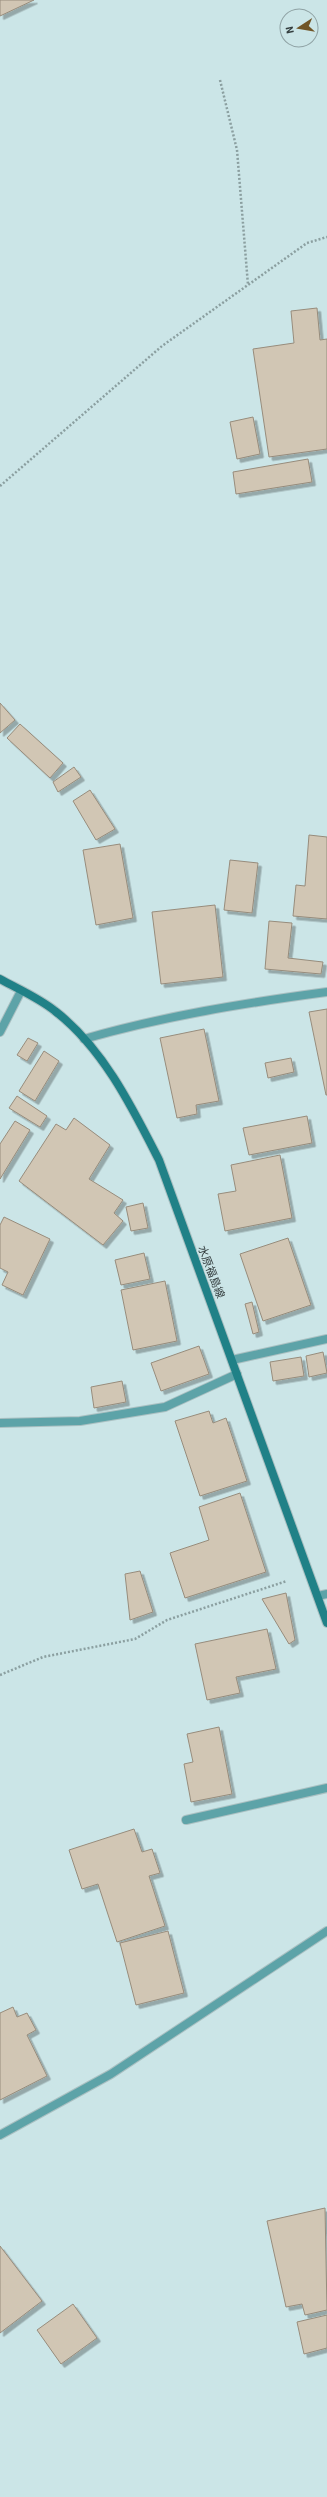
<svg xmlns="http://www.w3.org/2000/svg" width="327" height="2497" font-family="'Source Sans 3','Noto Sans JP',sans-serif">
	<style>
		.building { fill: #d1c6b4; stroke: #978c7c; filter: url(#shadow) }
		.lines { fill: none; stroke-linecap: round; stroke-linejoin: round }
		.service-casing { stroke: #aac0c2; stroke-width: 10 }
		.minor-casing { stroke: #aac0c2; stroke-width: 10 }
		.secondary-casing { stroke: #aac0c2; stroke-width: 10 }
		.path { stroke: #8b9fa0; stroke-width: 2.5; stroke-dasharray: 2 2; stroke-linecap: butt }
		.service { stroke: #5da3a8; stroke-width: 8 }
		.minor { stroke: #5da3a8; stroke-width: 8 }
		.secondary { stroke: #208187; stroke-width: 8 }
		.labels { text-anchor: middle; dominant-baseline: central; stroke-width: 3.5; stroke-linejoin: round; paint-order: stroke }
		.street-label { font-size: 11px; fill: #343e3f; stroke: #cbe5e7 }
	</style>
	<defs>
		<filter id="shadow"><feDropShadow dx="3.5" dy="3.5" stdDeviation="0" flood-color="#0004"/></filter>
	</defs>
	<rect width="100%" height="100%" fill="#cbe5e7"/>
	<g class="building">
		<polygon points="0,0 34,0 0,16"/>
		<polygon points="317,308 320,340 327,339 327,449 269,457 253,349 294,343 291,311"/>
		<polygon points="253,417 260,454 237,459 230,422"/>
		<polygon points="308,459 312,482 236,494 233,472"/>
		<polygon points="0,703 15,720 0,733"/>
		<polygon points="20,724 63,763 50,778 7,738"/>
		<polygon points="74,767 81,777 58,792 53,782"/>
		<polygon points="90,790 115,829 96,840 73,801"/>
		<polygon points="309,835 327,837 327,919 293,916 296,885 305,886"/>
		<polygon points="120,844 133,918 96,925 83,850"/>
		<polygon points="230,860 258,863 252,913 224,910"/>
		<polygon points="215,905 223,977 161,984 152,912"/>
		<polygon points="269,921 292,923 288,958 323,962 321,974 265,969"/>
		<polygon points="327,1009 327,1095 326,1095 309,1012"/>
		<polygon points="204,1029 219,1101 196,1105 197,1114 177,1118 160,1038"/>
		<polygon points="28,1038 38,1043 27,1061 17,1055"/>
		<polygon points="44,1051 59,1061 35,1101 19,1091"/>
		<polygon points="291,1058 294,1072 268,1078 265,1063"/>
		<polygon points="17,1096 47,1116 40,1127 9,1108"/>
		<polygon points="307,1116 312,1143 249,1155 243,1128"/>
		<polygon points="74,1118 110,1145 89,1179 123,1200 114,1213 123,1221 103,1245 19,1181 56,1124 66,1130"/>
		<polygon points="15,1121 30,1130 0,1179 0,1144"/>
		<polygon points="280,1155 292,1218 225,1231 218,1194 236,1191 231,1165"/>
		<polygon points="143,1203 148,1228 131,1231 126,1207"/>
		<polygon points="4,1217 50,1239 23,1295 2,1285 8,1272 0,1268 0,1225"/>
		<polygon points="288,1238 311,1305 263,1321 240,1254"/>
		<polygon points="144,1253 150,1279 121,1285 115,1260"/>
		<polygon points="165,1281 177,1341 133,1350 121,1290"/>
		<polygon points="252,1302 259,1332 253,1334 245,1304"/>
		<polygon points="199,1346 209,1374 161,1391 151,1363"/>
		<polygon points="323,1352 327,1373 309,1377 306,1356"/>
		<polygon points="301,1357 304,1376 273,1381 270,1362"/>
		<polygon points="122,1381 126,1402 94,1408 91,1387"/>
		<polygon points="209,1411 213,1423 226,1418 247,1481 200,1496 175,1421"/>
		<polygon points="240,1493 266,1572 185,1598 170,1553 209,1540 199,1507"/>
		<polygon points="140,1571 153,1612 130,1620 125,1574"/>
		<polygon points="286,1593 295,1640 289,1644 262,1599"/>
		<polygon points="267,1629 276,1669 236,1677 240,1693 207,1700 195,1644"/>
		<polygon points="219,1727 232,1794 191,1802 184,1764 193,1762 187,1734"/>
		<polygon points="134,1829 142,1852 152,1849 160,1873 149,1876 165,1926 117,1942 98,1884 82,1889 69,1850"/>
		<polygon points="168,1931 184,1993 136,2005 120,1943"/>
		<polygon points="13,2007 17,2017 27,2013 36,2030 27,2035 47,2076 0,2100 0,2013"/>
		<polygon points="325,2208 327,2310 305,2315 302,2304 286,2307 267,2221"/>
		<polygon points="0,2246 42,2301 0,2333"/>
		<polygon points="73,2304 97,2338 61,2364 37,2330"/>
		<polygon points="327,2315 327,2348 304,2354 297,2322"/>
	</g>
	<g class="lines">
		<g class="service-casing">
			<polyline id="service" points="186,1820 327,1788"/>
		</g>
		<g class="minor-casing">
			<g id="minor">
				<polyline points="0,1032 21,991"/>
				<path d="M84,1039C164,1016 245,1003 327,992"/>
				<polyline points="232,1360 327,1339"/>
				<polyline points="0,1423 80,1421 165,1407 237,1374"/>
				<polyline points="318,1596 327,1594"/>
				<polyline points="0,2135 111,2074 327,1931"/>
			</g>
		</g>
		<g class="secondary-casing">
			<path id="secondary" d="M0,979C18,989 39,998 55,1011C103,1048 132,1107 159,1160L327,1623"/>
		</g>
		<g class="path">
			<polyline points="220,80 237,150 248,285"/>
			<polyline points="0,486 162,346 307,243 327,237"/>
			<polyline points="0,1675 43,1657 135,1639 167,1620 287,1581"/>
		</g>
		<use href="#service" class="service"/>
		<use href="#minor" class="minor"/>
		<use href="#secondary" class="secondary"/>
	</g>
	<g class="labels">
		<g class="street-label">
			<text transform="translate(211 1272) rotate(69)">水原福島線</text>
		</g>
	</g>
	<g transform="translate(299 28) rotate(258)"><circle r="19" fill="#cbe5e7" stroke="#8fa2a4"/>
	<path d="M0-3L7 15L0 10L-7 15Z" fill="#705527"/>
	<text y="-6" font-size="11" font-weight="bold" text-anchor="middle" fill="#343e3f">N</text>
	</g>
</svg>
